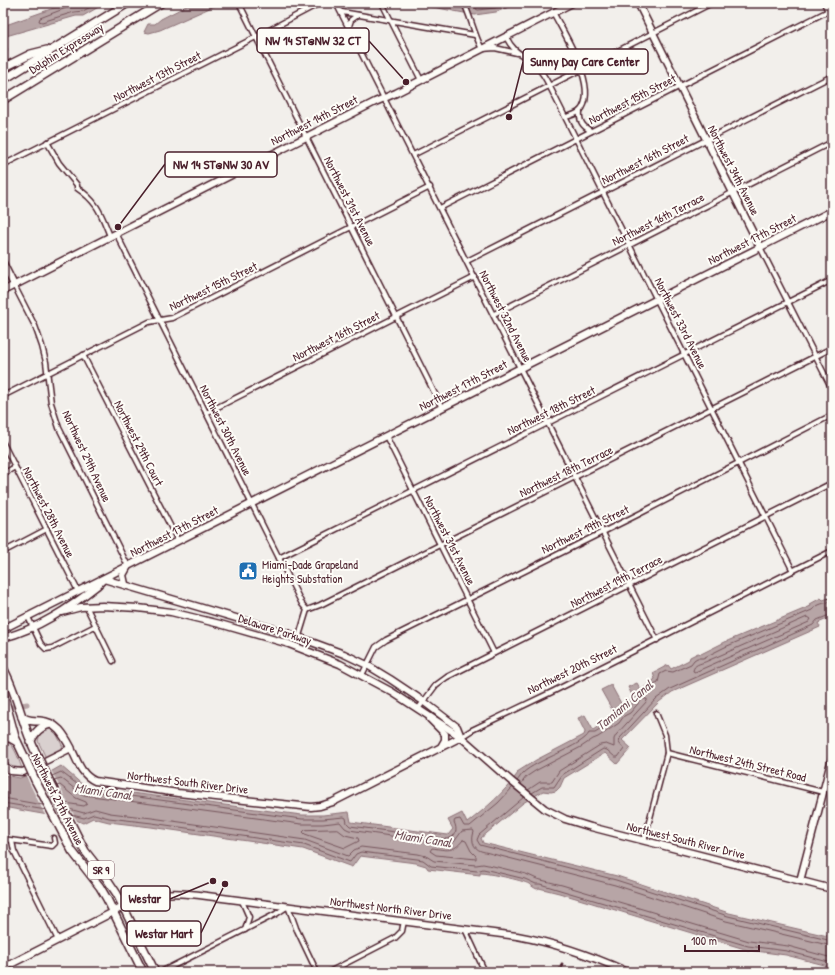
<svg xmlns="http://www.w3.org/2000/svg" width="835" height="975" font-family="'Patrick Hand',sans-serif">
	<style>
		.green { fill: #d9d0cf; stroke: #92787d }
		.water { fill: #b7a5a6; stroke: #8b6f75 }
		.pier { fill: #f2efeb }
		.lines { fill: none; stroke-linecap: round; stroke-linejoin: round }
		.shore { stroke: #76555c; stroke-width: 1 }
		.canal { stroke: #b7a5a6; stroke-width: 5 }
		.street-casing { stroke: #4a1f2b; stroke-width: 7 }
		.secondary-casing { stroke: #4a1f2b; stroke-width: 9 }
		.highway-casing { stroke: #4a1f2b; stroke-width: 10 }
		.street { stroke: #fdfcf7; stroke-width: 4 }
		.secondary { stroke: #fdfcf7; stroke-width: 6 }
		.highway { stroke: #fdfcf7; stroke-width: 7 }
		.rail-casing { stroke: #4a1f2b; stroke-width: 3 }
		.rail { stroke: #fdfcf7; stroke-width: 1.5; stroke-dasharray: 4.5; stroke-linecap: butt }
		.highway-bridge-casing { stroke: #4a1f2b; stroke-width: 10; stroke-linecap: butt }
		.highway-bridge { stroke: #fdfcf7; stroke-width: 7 }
		.labels { text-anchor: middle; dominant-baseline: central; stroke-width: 4; stroke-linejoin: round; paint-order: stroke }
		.shield { fill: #fdfcf7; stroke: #806168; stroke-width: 1 }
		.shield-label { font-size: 11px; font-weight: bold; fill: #4a1f2b }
		.street-label { font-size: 12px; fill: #4a1f2b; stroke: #fdfcf7 }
		.poi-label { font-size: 12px; fill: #4a1f2b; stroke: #fdfcf7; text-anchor: start }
		.water-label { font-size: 13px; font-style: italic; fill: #704e56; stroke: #fdfcf7 }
		.leader { fill: none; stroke: #4a1f2b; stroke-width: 1.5 }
		.callout-dot { fill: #4a1f2b; stroke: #fdfcf7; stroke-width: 1.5 }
		.callout { fill: #fdfcf7; stroke: #4a1f2b; stroke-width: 1.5 }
		.callout-label { font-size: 13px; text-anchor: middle; font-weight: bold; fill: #4a1f2b }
	</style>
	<rect width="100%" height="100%" fill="#f2efeb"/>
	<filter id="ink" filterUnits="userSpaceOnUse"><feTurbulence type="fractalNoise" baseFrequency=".025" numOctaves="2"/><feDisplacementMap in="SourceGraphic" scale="8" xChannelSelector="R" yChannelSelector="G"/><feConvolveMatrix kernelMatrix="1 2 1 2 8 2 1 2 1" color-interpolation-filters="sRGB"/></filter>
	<g filter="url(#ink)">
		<g class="green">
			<polygon points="46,728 55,731 63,747 60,750 46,758 38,741 40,734"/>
			<path d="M3,741C14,741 18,759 22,768L12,767L4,760Z"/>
		</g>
		<g class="water">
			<polygon points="68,3 103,3 102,5 83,16 76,16 6,36 3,38 3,26"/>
			<polygon points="192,3 221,3 160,30 149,33 144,32 148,24 155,24 161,19"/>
			<polygon points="411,3 458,3 468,7 476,3 519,3 496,12 475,15"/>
			<path d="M832,597V617L818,623L820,627L672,692L659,702L622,740L631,748L617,764L605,753L564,778L560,787L556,791L551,792L543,791L523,803L481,838L483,843L617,876L729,913L832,937V967L786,955L748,950L559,893L539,888L537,889C534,888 532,886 529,884C522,880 488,873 480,873V875L428,869L426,866L416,863L360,856L352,867L303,849L151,827L109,822L93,818L83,823L76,820L3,807V775L20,778L25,776L31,783L61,766L85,787L302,815H323L349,812L351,822L448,835L453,829L448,820L462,813L467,823C486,808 504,793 518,773L517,772L536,760L584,735L585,732L578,718L585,715L593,730L615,715L601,690L611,685L623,707L633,697L628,687L637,683L641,690L655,679L653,673L668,665L671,669L689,660L690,657L698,653L701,654L725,642L811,606L810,604L821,598L823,600Z"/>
		</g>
		<g class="pier">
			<polygon points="51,770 78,823 63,819 41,775"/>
			<polygon points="25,774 31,781 40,776 61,819 46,817"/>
		</g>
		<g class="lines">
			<g class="shore">
				<polyline points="68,3 66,8 40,18 39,21 42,22 74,12 83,11 98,3"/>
				<polyline points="477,3 476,9 478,10 495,8 508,3"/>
				<path d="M808,617L811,619L809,622L695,672L693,671C694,664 700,664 705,662Z"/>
				<path d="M52,776L61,772L85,790L302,819H323L344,817L346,818L347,823L350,826L447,839C456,837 458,830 454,822L455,820L460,819L464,826H470L498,803L513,787"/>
				<path d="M54,780L61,778L80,793L84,795L301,824H323L340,822L345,828L349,830L446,844L454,842L462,831L473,830L474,832C471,840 473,848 481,851L615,885L726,921L832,946"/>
				<path d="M517,781C519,779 521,775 523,773C536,760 583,746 589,733H595L617,719L618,716L619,711C627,710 636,703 637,694L644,693L658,682L660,674L666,671L673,672L691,664L694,660L697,658H703L725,647L812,610C819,603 823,604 832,601"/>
				<polyline points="521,784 526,777 535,771 581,747 593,739 598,737 619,723 624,716 630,713 642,699 647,699 647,701 616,735 614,739 614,747 606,744 600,745 559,771 552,782 540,782 528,790"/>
				<polyline points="57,786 60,785 76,798 86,802 87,804 84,806 65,803"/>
				<polyline points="532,793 542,787 554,787 562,775 603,749 607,750 615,757 618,757 624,749 619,743 620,738 656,699 670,689 813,625 817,620 832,614"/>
				<polyline points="524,797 479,835 477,840 480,845 616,880 728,916 832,941"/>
				<polyline points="3,798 43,805"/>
				<polyline points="3,803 46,810"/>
				<polyline points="69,809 84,813 95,809 110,813 152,818 305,840 348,856 354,850 361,847 418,854 426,856 434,861 476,865 483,864 493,866 526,874 537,879 562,885 749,941 788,946 832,958"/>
				<polyline points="72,815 84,818 94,814 109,818 152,823 304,845 350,862 356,854 361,852 417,859 423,860 431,866 477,871 483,869 492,871 525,879 536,884 540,884 560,890 748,946 787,951 832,963"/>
				<polygon points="337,829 345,835 358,838 359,841 345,848 305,834 303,832 305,830"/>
				<path d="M463,840L466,841L471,851L476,856V859L436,855L430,851L432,848C447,850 453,853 463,840Z"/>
			</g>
			<polyline class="canal" points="3,709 27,704"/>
			<g class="street-casing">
				<g id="street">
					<polyline points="239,3 442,408"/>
					<polyline points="336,3 657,640"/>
					<polyline points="382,3 421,80"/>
					<path d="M464,3C471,18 474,34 482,49L495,48L517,53"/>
					<polyline points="824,3 832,19"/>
					<polyline points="342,12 475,35"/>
					<path d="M553,12C564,34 600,89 580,111C576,114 570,116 566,117"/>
					<polyline points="349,26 351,20 358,15"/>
					<path d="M506,37C515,55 524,54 537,67C542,72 546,79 549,85L793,571"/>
					<polyline points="3,50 4,50"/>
					<path d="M580,111C579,121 582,126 591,131"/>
					<path d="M47,142L59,163L77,185V188C98,202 101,214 110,236"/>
					<polyline points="413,155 712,3"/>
					<polyline points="3,165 256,37 320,3"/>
					<polyline points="440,208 832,9"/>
					<polyline points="116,233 302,604 307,610"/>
					<polyline points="760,247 832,389"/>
					<polyline points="467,261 832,76"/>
					<polyline points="14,285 35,326 42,346 46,362 51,403 59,428 128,566"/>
					<polyline points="494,314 832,142"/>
					<polyline points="83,355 178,541"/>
					<polyline points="3,396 149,322 172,318 430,187"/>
					<polyline points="206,413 475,277"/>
					<polyline points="386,436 494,653"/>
					<polyline points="3,443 78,591"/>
					<polyline points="3,474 15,467"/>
					<polyline points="3,552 47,529"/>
					<polyline points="279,558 832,280"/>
					<polyline points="86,606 113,661"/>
					<polyline points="307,610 320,605 832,348"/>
					<polyline points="28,617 41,644 46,649 52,648 95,626"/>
					<polyline points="299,636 307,610"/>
					<polyline points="362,675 376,647 386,640 637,515 832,415"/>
					<polyline points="418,709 436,685 447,677 832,483"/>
					<polyline points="461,737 472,730 554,691 832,551"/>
					<polyline points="667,753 823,792"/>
					<polyline points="3,839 52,846 55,843 54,838"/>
					<polyline points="12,841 14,851 58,940"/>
					<polyline points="644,841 667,753 665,735 656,713"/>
					<polyline points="242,901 249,917 245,930"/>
					<polyline points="465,929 485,972"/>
					<polyline points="161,972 276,914 288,906 296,928 317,972"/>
					<polyline points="329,972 395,938 402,931 404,921"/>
				</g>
			</g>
			<g class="secondary-casing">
				<g id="secondary">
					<polyline points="638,3 760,247"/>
					<polyline points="3,263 14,285"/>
					<polyline points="3,291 375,102 396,93 572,3"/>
					<polyline points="104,579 287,633 344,654 367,665 390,679 423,701 457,727 461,737"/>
					<polyline points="125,584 123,575 128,566"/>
					<polyline points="62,612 81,607 103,606 138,608 171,612 220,624 289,644 340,664 392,692 461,737 511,781 545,809 565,819 591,827 832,889"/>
					<polyline points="3,629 832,211"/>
					<path d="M3,638C38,629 69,608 97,586L102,581"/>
					<polyline points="430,719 445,734 445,740 441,747"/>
					<path d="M3,765L11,771L23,772L71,748C77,760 81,775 95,781L178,793L311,807L320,806L333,802L461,737"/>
					<polyline points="800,881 832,758"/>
					<path d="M3,968L131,903C160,891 177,892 207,896L517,936C556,943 592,956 628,972"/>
				</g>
			</g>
			<g class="highway-casing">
				<g id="highway">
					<polyline points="3,68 31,54 47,50"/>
					<polyline points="3,80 128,3"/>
					<polyline points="3,100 161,3"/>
					<path d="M3,668C18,695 22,725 36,753"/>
					<polyline points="3,693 15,737 25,758"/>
					<path d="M22,717C29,721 33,721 40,721C57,722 64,735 71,748"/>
					<polyline points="3,734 9,729 10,722"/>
					<polyline points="3,738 10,738 17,742"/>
					<path d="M30,742C35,733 39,727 50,724"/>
					<polyline points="35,780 72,851 100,887 107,899 143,972"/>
					<polyline points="50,782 85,851 107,879 117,894 155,972"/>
				</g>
			</g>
			<use href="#street" class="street"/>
			<use href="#secondary" class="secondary"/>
			<use href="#highway" class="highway"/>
			<g class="rail-casing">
				<polyline id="rail" points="560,972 562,964"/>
			</g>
			<use href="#rail" class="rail"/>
			<g class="highway-bridge-casing">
				<g id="highway-bridge">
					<polyline points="36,753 50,782"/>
					<polyline points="25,758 35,780"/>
				</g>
			</g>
			<use href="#highway-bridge" class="highway-bridge"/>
		</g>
	</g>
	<defs>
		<g id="civic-square" transform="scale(1)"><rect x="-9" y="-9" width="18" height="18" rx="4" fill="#1f6fb2" stroke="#fdfcf7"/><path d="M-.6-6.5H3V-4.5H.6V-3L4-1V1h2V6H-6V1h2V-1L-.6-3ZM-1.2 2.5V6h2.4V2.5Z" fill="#fff"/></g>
	</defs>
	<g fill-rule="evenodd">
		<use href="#civic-square" x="248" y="571"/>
	</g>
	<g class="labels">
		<rect class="shield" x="88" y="861" width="26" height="18" rx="3"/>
		<g class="shield-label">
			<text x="101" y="870">SR 9</text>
		</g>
		<g class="street-label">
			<text transform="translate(66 48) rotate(-32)">Dolphin Expressway</text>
			<text transform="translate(157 76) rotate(-27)">Northwest 13th Street</text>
			<text transform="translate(632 99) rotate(-27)">Northwest 15th Street</text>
			<text transform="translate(314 120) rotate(-27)">Northwest 14th Street</text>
			<text transform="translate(645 159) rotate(-27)">Northwest 16th Street</text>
			<text transform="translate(734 170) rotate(63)">Northwest 34th Avenue</text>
			<text transform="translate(350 201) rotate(63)">Northwest 31st Avenue</text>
			<text transform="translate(658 219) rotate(-27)">Northwest 16th Terrace</text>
			<text transform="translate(752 239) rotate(-27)">Northwest 17th Street</text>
			<text transform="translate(213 286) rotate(-26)">Northwest 15th Street</text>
			<text transform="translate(506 316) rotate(63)">Northwest 32nd Avenue</text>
			<text transform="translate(681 323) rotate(63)">Northwest 33rd Avenue</text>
			<text transform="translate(336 336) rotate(-27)">Northwest 16th Street</text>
			<text transform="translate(463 385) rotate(-27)">Northwest 17th Street</text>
			<text transform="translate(551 410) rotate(-26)">Northwest 18th Street</text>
			<text transform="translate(226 430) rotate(63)">Northwest 30th Avenue</text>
			<text transform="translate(139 443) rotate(63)">Northwest 29th Court</text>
			<text transform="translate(87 456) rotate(65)">Northwest 29th Avenue</text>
			<text transform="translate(566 471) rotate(-26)">Northwest 18th Terrace</text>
			<text transform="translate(49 512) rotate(63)">Northwest 28th Avenue</text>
			<text transform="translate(585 529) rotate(-26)">Northwest 19th Street</text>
			<text transform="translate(174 531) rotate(-27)">Northwest 17th Street</text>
			<text transform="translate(450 540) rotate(63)">Northwest 31st Avenue</text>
			<text transform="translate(616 581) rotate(-27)">Northwest 19th Terrace</text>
			<text transform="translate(275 629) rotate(18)">Delaware Parkway</text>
			<text transform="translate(572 669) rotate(-26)">Northwest 20th Street</text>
			<text transform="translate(748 763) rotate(14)">Northwest 24th Street Road</text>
			<text transform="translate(188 782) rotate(7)">Northwest South River Drive</text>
			<text transform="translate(58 799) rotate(63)">Northwest 27th Avenue</text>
			<text transform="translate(686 840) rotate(14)">Northwest South River Drive</text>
			<text transform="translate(391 908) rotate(7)">Northwest North River Drive</text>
		</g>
		<g class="poi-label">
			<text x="262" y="564">Miami-Dade Grapeland<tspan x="262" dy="14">Heights Substation</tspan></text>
		</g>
		<g class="water-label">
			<text transform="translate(624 705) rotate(-40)">Tamiami Canal</text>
			<text transform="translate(103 791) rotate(8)">Miami Canal</text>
			<text transform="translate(423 838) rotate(9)">Miami Canal</text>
		</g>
	</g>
	<path class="leader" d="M406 82L369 41M509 117L523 62M118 227L165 164M213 881L170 899M225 884L201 933"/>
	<g class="callout-dot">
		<circle cx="406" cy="82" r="4"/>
		<circle cx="509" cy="117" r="4"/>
		<circle cx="118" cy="227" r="4"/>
		<circle cx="213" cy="881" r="4"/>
		<circle cx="225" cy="884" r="4"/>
	</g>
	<g class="callout">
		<rect x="257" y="28" width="112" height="25" rx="4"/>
		<rect x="523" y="49" width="125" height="25" rx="4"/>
		<rect x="165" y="152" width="112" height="25" rx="4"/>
		<rect x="121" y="886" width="49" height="25" rx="4"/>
		<rect x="127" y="921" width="74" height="25" rx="4"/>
	</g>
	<g class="callout-label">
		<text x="313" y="45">NW 14 ST@NW 32 CT</text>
		<text x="585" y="66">Sunny Day Care Center</text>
		<text x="221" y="169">NW 14 ST@NW 30 AV</text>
		<text x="145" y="903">Westar</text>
		<text x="164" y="938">Westar Mart</text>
	</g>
	<rect width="835" height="975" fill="none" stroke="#fdfcf7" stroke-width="16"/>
	<rect x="8" y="8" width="819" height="959" fill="none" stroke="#4a1f2b" stroke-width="1.5" filter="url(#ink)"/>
	<path d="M685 945v6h74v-6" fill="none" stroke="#4a1f2b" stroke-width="2"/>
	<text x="691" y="945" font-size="12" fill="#4a1f2b" stroke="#fdfcf7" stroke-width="3" paint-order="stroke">100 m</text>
</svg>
